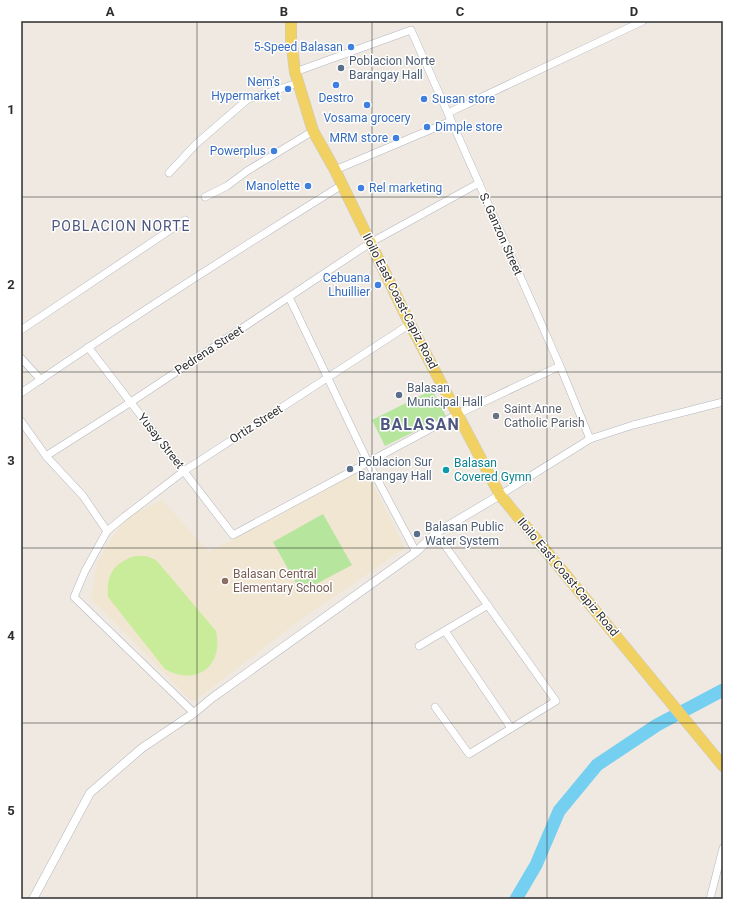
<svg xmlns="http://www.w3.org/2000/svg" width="744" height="920" font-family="Roboto,sans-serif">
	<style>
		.education { fill: #f0e6d1 }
		.green { fill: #b6e59e }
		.pitch { fill: #c9ec9a }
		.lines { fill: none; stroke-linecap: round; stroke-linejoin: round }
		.river { stroke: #75cff0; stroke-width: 13 }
		.minor-casing { stroke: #b4b7c1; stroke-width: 8 }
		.tertiary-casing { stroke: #b4b7c1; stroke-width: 9 }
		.primary-casing { stroke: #c9c9c9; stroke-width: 12 }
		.minor { stroke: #fff; stroke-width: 7 }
		.tertiary { stroke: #fff; stroke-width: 8 }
		.primary { stroke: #f2d163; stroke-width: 11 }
		.grid { fill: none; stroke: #2e2e2e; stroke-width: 1; stroke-opacity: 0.55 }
		.shop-dot { fill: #3f7fe0; stroke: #fff; stroke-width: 1.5 }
		.service-dot { fill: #5c6f8a; stroke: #fff; stroke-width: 1.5 }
		.worship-dot { fill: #6b7280; stroke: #fff; stroke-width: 1.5 }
		.culture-dot { fill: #0f9aa8; stroke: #fff; stroke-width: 1.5 }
		.education-dot { fill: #8d6e63; stroke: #fff; stroke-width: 1.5 }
		.labels { text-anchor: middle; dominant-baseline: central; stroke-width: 3; stroke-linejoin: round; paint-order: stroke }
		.shop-label { font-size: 12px; fill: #366cbe; stroke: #fff; text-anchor: end }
		.service-label { font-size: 12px; fill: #4e5e75; stroke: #fff; text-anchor: start }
		.street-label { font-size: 12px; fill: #2e2e2e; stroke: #fff }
		.worship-label { font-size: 12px; fill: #5b616d; stroke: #fff; text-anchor: start }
		.culture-label { font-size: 12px; fill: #0d838f; stroke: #fff; text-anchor: start }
		.education-label { font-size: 12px; fill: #785e54; stroke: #fff; text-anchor: start }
		.quarter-label { font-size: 14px; letter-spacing: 1px; fill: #4d5680; stroke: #fff }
		.district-label { font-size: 16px; font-weight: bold; letter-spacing: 1px; fill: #4d5680; stroke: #fff }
		.neatline { fill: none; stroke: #2e2e2e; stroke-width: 1.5 }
		.grid-label { font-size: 13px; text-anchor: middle; font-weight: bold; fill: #2e2e2e }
	</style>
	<rect width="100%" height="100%" fill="#efe9e1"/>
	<polygon class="education" points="365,469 405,548 304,617 193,702 91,599 97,563 125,518 162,500 209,552"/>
	<g class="green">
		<polygon points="432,390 446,416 385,446 372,420"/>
		<polygon points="323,514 352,565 301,592 273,542"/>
	</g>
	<path class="pitch" d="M135,556H146L156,560L216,631C224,666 196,687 165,669L108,597C106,574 114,563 135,556Z"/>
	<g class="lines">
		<polyline class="river" points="516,899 536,865 559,811 597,765 657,725 723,690"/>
		<g class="minor-casing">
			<g id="minor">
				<polyline points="295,72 411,30 560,366 590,439"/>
				<polyline points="448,113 643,21"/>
				<polyline points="335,170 451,121"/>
				<polyline points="169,173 196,144 248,99 298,83"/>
				<polyline points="205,197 227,186 247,171 313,131"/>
				<polyline points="289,297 368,462 416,552"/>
				<polyline points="21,330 185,220"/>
				<polyline points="88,347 233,535 458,414 560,366"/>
				<polyline points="21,358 41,380"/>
				<path d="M21,393C126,321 234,252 342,185"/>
				<polyline points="21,421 46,456 83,496 107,531"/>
				<polyline points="46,456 131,402 370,243 479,183"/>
				<polyline points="500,495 590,439 633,425 723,402"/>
				<polyline points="445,631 511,728"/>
				<polyline points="419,646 488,605"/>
				<polyline points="435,707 469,754 556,701 436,533"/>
				<polyline points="194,713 74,597 85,571 107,531 124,517 184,471 410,324"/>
				<polyline points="710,899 723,848"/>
			</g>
		</g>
		<g class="tertiary-casing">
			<polyline id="tertiary" points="33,899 90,793 142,748 194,713 212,698 416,552 436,533 500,495"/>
		</g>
		<g class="primary-casing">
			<polyline id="primary" points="291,21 291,38 295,72 313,131 335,170 410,324 500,495 723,766"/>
		</g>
		<use href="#minor" class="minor"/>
		<use href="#tertiary" class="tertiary"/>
		<use href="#primary" class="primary"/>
	</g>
	<path class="grid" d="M197,21V899M372,21V899M547,21V899M21,197H723M21,372H723M21,548H723M21,723H723"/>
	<g class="shop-dot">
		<circle cx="351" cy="47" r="4"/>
		<circle cx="336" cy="85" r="4"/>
		<circle cx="288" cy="89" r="4"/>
		<circle cx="424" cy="99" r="4"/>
		<circle cx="367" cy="105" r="4"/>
		<circle cx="427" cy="127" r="4"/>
		<circle cx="396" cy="138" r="4"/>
		<circle cx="274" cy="151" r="4"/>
		<circle cx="308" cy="186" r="4"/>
		<circle cx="361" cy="188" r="4"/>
		<circle cx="378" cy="285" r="4"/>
	</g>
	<g class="service-dot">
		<circle cx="341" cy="68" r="4"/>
		<circle cx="399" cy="395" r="4"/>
		<circle cx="350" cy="469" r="4"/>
		<circle cx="417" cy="534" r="4"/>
	</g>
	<circle class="worship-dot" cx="496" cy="416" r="4"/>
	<circle class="culture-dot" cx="446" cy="470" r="4"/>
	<circle class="education-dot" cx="225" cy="581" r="4"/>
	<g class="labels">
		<g class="shop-label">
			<text x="343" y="47">5-Speed Balasan</text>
			<text x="280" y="82">Nem's<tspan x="280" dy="14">Hypermarket</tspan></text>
			<text x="336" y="98" text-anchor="middle">Destro</text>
			<text x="432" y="99" text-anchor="start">Susan store</text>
			<text x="367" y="118" text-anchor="middle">Vosama grocery</text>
			<text x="435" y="127" text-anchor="start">Dimple store</text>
			<text x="388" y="138">MRM store</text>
			<text x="266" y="151">Powerplus</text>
			<text x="300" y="186">Manolette</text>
			<text x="369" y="188" text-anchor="start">Rel marketing</text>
			<text x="370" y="278">Cebuana<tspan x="370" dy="14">Lhuillier</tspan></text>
		</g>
		<g class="service-label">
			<text x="349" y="61">Poblacion Norte<tspan x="349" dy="14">Barangay Hall</tspan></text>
			<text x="407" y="388">Balasan<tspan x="407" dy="14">Municipal Hall</tspan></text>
			<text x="358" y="462">Poblacion Sur<tspan x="358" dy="14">Barangay Hall</tspan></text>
			<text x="425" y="527">Balasan Public<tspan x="425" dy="14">Water System</tspan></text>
		</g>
		<g class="street-label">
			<text transform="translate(501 234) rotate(66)">S. Ganzon Street</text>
			<text transform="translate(400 301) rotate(63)">Iloilo East Coast-Capiz Road</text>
			<text transform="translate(209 350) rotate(-33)">Pedrena Street</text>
			<text transform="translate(256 424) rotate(-33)">Ortiz Street</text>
			<text transform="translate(161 441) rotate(52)">Yusay Street</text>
			<text transform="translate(568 577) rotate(50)">Iloilo East Coast-Capiz Road</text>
		</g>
		<g class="worship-label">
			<text x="504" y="409">Saint Anne<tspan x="504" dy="14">Catholic Parish</tspan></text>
		</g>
		<g class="culture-label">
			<text x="454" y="463">Balasan<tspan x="454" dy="14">Covered Gymn</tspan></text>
		</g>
		<g class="education-label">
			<text x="233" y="574">Balasan Central<tspan x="233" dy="14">Elementary School</tspan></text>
		</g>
		<g class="quarter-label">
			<text x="121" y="226">POBLACION NORTE</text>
		</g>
		<g class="district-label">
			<text x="420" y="424">BALASAN</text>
		</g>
	</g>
	<rect width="744" height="920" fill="none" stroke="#ffffff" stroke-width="44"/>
	<rect x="22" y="22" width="700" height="876" class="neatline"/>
	<g class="grid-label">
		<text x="110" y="16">A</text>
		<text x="284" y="16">B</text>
		<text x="460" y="16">C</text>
		<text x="634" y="16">D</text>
		<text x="11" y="114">1</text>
		<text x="11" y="289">2</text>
		<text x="11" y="465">3</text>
		<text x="11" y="640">4</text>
		<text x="11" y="815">5</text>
	</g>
</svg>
